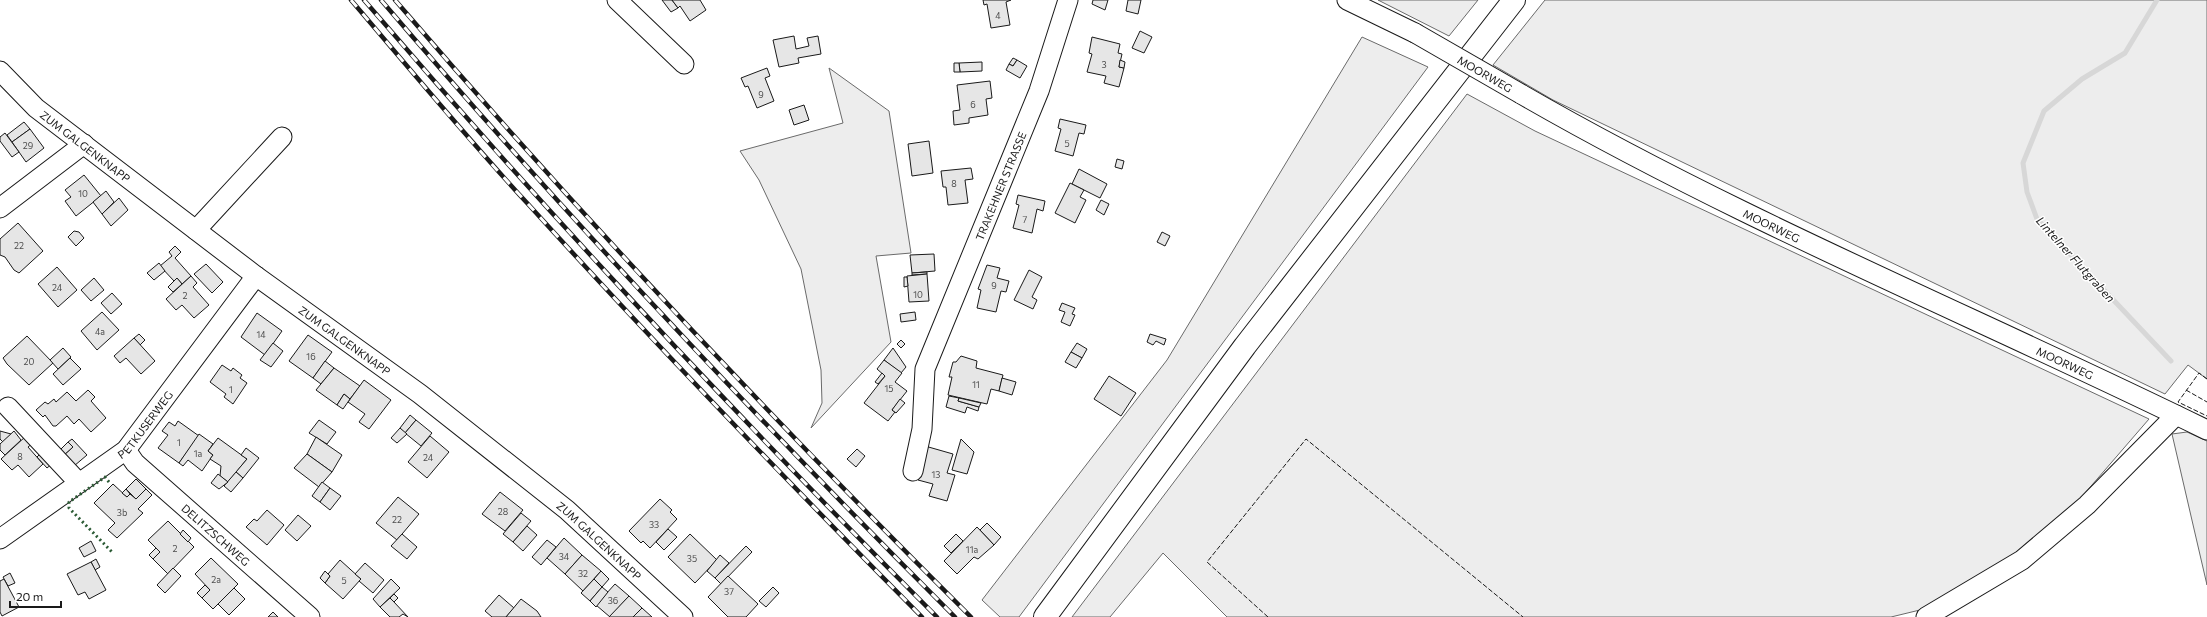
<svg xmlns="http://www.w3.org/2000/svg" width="2207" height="617" font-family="Commissioner,sans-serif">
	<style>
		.built { fill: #ededed; stroke: #6a6a6a }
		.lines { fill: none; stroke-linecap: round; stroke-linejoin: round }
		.stream { stroke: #d7d7d7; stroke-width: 5 }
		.building { fill: #e6e6e6; stroke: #1a1a1a }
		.minor-casing { stroke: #1a1a1a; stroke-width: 21 }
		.major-casing { stroke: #1a1a1a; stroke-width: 24 }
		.minor { stroke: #fff; stroke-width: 19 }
		.major { stroke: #fff; stroke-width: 22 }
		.rail-casing { stroke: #1a1a1a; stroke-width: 4.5 }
		.rail { stroke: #fff; stroke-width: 3; stroke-dasharray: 9; stroke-linecap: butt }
		.minor-bridge-casing { stroke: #1a1a1a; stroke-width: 21; stroke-linecap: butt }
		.minor-bridge { stroke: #fff; stroke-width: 19 }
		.hedge { stroke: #2b5a34; stroke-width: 3; stroke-dasharray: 2 3; stroke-linecap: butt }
		.fence { stroke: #1a1a1a; stroke-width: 1; stroke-dasharray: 5 2; stroke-linecap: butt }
		.labels { text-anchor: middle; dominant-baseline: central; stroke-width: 3; stroke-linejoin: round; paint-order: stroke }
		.number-label { font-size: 9px; fill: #4d4d4d }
		.street-label { font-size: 11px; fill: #1a1a1a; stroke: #fff }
		.water-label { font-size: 12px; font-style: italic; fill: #1a1a1a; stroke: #fff }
	</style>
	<rect width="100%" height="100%" fill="#fff"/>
	<g class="built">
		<polygon points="1378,0 1478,0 1449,36"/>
		<polygon points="1545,0 2207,0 2207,379 2188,365 2165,394 1553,100 1493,65"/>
		<polygon points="1362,37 1428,67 1019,617 1000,617 982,600 1167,360"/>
		<polygon points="829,68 889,111 911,253 876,256 891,342 811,428 822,403 821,370 801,269 759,180 740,151 843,123"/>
		<polygon points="1467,94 1535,131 2149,419 2079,500 2015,556 1924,609 1891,617 1227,617 1163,553 1110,617 1072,617"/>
		<polygon points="2187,432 2207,441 2207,585 2172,434"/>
	</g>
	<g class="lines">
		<polyline class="stream" points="2157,0 2125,53 2082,79 2044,111 2023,163 2027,192 2037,219 2171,361"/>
	</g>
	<g class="building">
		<polygon points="662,0 672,0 678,8 671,12"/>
		<polygon points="672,0 700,0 706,10 690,21 680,6 678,8"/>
		<polygon points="983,0 1011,0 1006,2 1010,25 991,28 987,4 984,5"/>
		<polygon points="1093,0 1108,0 1105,10 1092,4"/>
		<polygon points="1128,0 1141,0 1138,14 1126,11"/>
		<polygon points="1140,31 1152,37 1144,53 1132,48"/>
		<polygon points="794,36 796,49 809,46 807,38 818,36 821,54 798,58 799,63 779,67 773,40"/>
		<polygon points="1092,37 1120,44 1118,53 1122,54 1119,67 1124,68 1119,87 1104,83 1106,76 1087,72 1092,54 1089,53"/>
		<polygon points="1013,58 1017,60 1013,66 1009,64"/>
		<polygon points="1017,60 1027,66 1020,78 1006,70 1009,64 1013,66"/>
		<polygon points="1120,60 1125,62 1124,68 1119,67"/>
		<polygon points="982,62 982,71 960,72 959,63"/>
		<polygon points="954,63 959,63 960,72 954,72"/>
		<polygon points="767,68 770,76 765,78 774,101 757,108 748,86 745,87 741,78"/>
		<polygon points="990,81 992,98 986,99 988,115 969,118 969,123 954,125 953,111 960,110 957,85"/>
		<polygon points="804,105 809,120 794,125 789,110"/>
		<polygon points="1060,119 1086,125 1084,134 1079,133 1073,156 1055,151 1061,129 1058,128"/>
		<polygon points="24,122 30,129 12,142 7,135"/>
		<polygon points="30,129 44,148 26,162 12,142"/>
		<polygon points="5,133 19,152 12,157 0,141 0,137"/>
		<polygon points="929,141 933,173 912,176 908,144"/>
		<polygon points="1117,159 1124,161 1122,169 1115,167"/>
		<polygon points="971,168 973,179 965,180 968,203 948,205 946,187 943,187 941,171"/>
		<polygon points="1079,169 1107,184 1100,198 1072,184"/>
		<polygon points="84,175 101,196 76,216 65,201 71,197 65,190"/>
		<polygon points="1070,183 1084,190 1080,197 1086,200 1075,223 1055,213"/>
		<polygon points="106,191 114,202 102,214 93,202"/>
		<polygon points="1018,195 1045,201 1043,211 1037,209 1032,233 1013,228 1019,205 1016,204"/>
		<polygon points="119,198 128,210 111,226 102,214"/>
		<polygon points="1101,200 1109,204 1104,215 1096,210"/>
		<polygon points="18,223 43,251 19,273 14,270 5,257 0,255 0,239"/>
		<polygon points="74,231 79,232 84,238 76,246 68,237"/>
		<polygon points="1162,232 1170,236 1165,246 1157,242"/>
		<polygon points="175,246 181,252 175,258 191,276 182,284 177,278 174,281 160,266 172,256 169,252"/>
		<polygon points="934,254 935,271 912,273 910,255"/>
		<polygon points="159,263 165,271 154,280 147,273"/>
		<polygon points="206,264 223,282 212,293 194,274"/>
		<polygon points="987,265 1000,268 997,278 1009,281 1006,292 1001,291 996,312 977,308 981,290 978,289"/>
		<polygon points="57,267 77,290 58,307 38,284"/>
		<polygon points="1029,270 1042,277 1032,297 1037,300 1033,309 1014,300"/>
		<polygon points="927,272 927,274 912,275 912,273"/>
		<polygon points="927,274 929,301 909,302 907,276"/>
		<polygon points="191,276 197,283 193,287 209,305 194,318 182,305 176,310 166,299"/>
		<polygon points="904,277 907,277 908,286 904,287"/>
		<polygon points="94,278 104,290 91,301 81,290"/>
		<polygon points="177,278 182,284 173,292 168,287"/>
		<polygon points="112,293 122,304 111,314 101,303"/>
		<polygon points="1062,303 1075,308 1072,314 1075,315 1070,326 1061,322 1065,312 1059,310"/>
		<polygon points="102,312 119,330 97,350 81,331"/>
		<polygon points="915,312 916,320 901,322 900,314"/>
		<polygon points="257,313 282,331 265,355 241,337"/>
		<polygon points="139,334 145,340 140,345 134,338"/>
		<polygon points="1150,334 1166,339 1164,345 1156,341 1153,345 1147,342"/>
		<polygon points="308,335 332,352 313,378 289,361"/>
		<polygon points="27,336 53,363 29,385 7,364 3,358"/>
		<polygon points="134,338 155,361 141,374 126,358 120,363 114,356"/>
		<polygon points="901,340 905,344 901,348 897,344"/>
		<polygon points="273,343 283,351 271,367 260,360"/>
		<polygon points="1077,343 1087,349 1082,358 1071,352"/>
		<polygon points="63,348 71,357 58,369 50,360"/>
		<polygon points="893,348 906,367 901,373 884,360"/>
		<polygon points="1071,352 1082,358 1076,368 1065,362"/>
		<polygon points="961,356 977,361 976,368 1003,375 999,391 991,389 987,404 948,395 952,377 949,377 953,362 956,362"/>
		<polygon points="70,358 81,369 63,385 53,374"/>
		<polygon points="884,360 902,373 895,382 907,391 892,410 895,412 888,421 864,403 885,376 877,369"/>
		<polygon points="325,361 334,368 321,384 313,378"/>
		<polygon points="222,365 231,371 233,368 242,375 240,378 247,383 233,404 224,397 226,394 210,382"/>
		<polygon points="334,368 360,386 350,399 344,394 337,405 316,390"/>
		<polygon points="882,373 885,376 878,384 875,382"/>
		<polygon points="1109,376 1136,393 1121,416 1094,399"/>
		<polygon points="1002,378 1016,382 1012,395 999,391"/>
		<polygon points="364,380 391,400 369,429 359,422 365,414 348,402"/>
		<polygon points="88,390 95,397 91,401 106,418 91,432 79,419 74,424 67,416 56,426 53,426 45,415 43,417 36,410 45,402 48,404 54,399 56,402 67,392 76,401"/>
		<polygon points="344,394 350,399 343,409 337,405"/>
		<polygon points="949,396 959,398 958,401 979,407 978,411 967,407 965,413 946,407"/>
		<polygon points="959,398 981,403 979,407 958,401"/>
		<polygon points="900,399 905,403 896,413 892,410"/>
		<polygon points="410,415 416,420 405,433 400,428"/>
		<polygon points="319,420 336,432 327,444 309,433"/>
		<polygon points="416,420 432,433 421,446 405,433"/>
		<polygon points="178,421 199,436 179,463 158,448 168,435 162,431 169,422 175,426"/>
		<polygon points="400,428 407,434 397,443 391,438"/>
		<polygon points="0,431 11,434 3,442 0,439"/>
		<polygon points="14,431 21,440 5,455 0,450 0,444"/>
		<polygon points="199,434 213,444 208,451 213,455 202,471 188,460 183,466 179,463"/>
		<polygon points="26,436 33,443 28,447 43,464 29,477 18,465 12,470 1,459"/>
		<polygon points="430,436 449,452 427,478 408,462"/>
		<polygon points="316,437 342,455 332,472 307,454"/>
		<polygon points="218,438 247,459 228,482 220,476 221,466 210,459 213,455 208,451"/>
		<polygon points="72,439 87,455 74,466 64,455 73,447 68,442"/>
		<polygon points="961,439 974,452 967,474 952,470"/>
		<polygon points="68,442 73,447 64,455 60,450"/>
		<polygon points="925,446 953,454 947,473 955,475 947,501 929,496 933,484 918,480"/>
		<polygon points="246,448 259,458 243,478 236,472 247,459 241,455"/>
		<polygon points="857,449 865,456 856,467 847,459"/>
		<polygon points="42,452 53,463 47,468 37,457"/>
		<polygon points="307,454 332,472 319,487 294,468"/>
		<polygon points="236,472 243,478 231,492 224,486"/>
		<polygon points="218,474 228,482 219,489 211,483"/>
		<polygon points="136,479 146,489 136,499 126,489"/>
		<polygon points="322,482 330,488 320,502 312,496"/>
		<polygon points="113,484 127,497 130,494 136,499 146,489 152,495 138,509 143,513 117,538 108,530 115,523 94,503"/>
		<polygon points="330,488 341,496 330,510 320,502"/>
		<polygon points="126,489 130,494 127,497 122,493"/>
		<polygon points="500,492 523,510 505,531 482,514"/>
		<polygon points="398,497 419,514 397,540 376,523"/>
		<polygon points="660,499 672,510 670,512 677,519 650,548 643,541 641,543 629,531"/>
		<polygon points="267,510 284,525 267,545 246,527 254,519 257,521"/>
		<polygon points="521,513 531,521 513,542 503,534"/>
		<polygon points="298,515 311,526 297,541 285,530"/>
		<polygon points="168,521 194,547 168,574 153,559 160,552 148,540"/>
		<polygon points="987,523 1001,537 994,545 980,530"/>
		<polygon points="527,526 537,535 523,551 513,542"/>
		<polygon points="977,527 994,545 978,559 974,557 957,574 944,561"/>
		<polygon points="668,529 677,537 664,550 656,542"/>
		<polygon points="183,530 191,538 188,542 180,534"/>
		<polygon points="402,534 417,547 407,559 391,546"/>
		<polygon points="690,534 717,560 695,583 668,557"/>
		<polygon points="956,534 963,541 951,553 944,546"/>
		<polygon points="564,538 582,555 565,574 547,558"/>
		<polygon points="547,540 556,547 541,565 532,557"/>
		<polygon points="91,541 96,551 84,557 79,548"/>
		<polygon points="746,546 752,552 721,584 715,578"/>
		<polygon points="156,548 160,552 153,559 149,555"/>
		<polygon points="582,555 601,571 583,591 565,574"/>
		<polygon points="720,555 729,563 715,578 707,571"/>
		<polygon points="211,558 238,584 213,609 202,598 210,590 195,574"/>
		<polygon points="96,559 100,567 95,570 91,562"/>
		<polygon points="340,560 361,579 343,599 325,583 330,576 328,574"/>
		<polygon points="91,562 106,590 89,599 85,592 78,595 67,574"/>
		<polygon points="365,563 384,580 373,593 359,581 361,579 355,574"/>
		<polygon points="173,568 181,576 165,593 157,585"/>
		<polygon points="325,571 330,576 325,583 320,578"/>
		<polygon points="601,571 609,579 602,587 594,579"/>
		<polygon points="10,573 15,583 8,586 3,577"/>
		<polygon points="728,576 758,604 746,617 728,617 708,597"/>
		<polygon points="4,579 19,607 2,616 0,612 0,581"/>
		<polygon points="391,579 400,588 380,607 373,599"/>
		<polygon points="594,579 602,587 590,601 581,593"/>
		<polygon points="615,584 629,596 610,617 596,605"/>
		<polygon points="205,585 210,590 202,598 197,593"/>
		<polygon points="602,587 608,592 596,607 590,601"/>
		<polygon points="773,587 779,593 766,607 759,601"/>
		<polygon points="234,588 245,599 229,615 218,604"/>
		<polygon points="394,594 398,598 394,602 390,598"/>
		<polygon points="499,595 514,608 506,617 492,617 485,611"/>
		<polygon points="629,596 642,608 633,617 609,617"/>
		<polygon points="390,598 394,602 408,617 403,614 399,617 390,617 380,607"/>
		<polygon points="521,599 537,611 541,617 506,617"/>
		<polygon points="642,608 652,617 633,617"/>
		<polygon points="273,612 278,617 268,617"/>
	</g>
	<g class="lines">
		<g class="minor-casing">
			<g id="minor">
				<polyline points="617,0 684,64"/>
				<polyline points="1347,0 1415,33"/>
				<path id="s1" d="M0,71L36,108L256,276L420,394L567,510L683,617"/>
				<path id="s2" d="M1521,94C1741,221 1979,318 2207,430"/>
				<polyline points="0,208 84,144"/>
				<polyline points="196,230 282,137"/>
				<polyline points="8,407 79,483"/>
				<path id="s3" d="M126,450L135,463L310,617"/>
				<path id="s4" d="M913,471L922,429L925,369L1039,91L1068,0"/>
				<path id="s5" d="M0,539L126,450L256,276"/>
				<polyline points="1926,617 2022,560 2087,505 2176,415"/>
			</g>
		</g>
		<g class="major-casing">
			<polyline id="major" points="1045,617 1245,346 1514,0"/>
		</g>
		<use href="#minor" class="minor"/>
		<use href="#major" class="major"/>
		<g class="rail-casing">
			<g id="rail">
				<path d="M351,0C409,68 467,138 528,204C656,345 788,482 922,617"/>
				<path d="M364,0C547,213 738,418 937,617"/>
				<path d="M381,0C564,214 756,418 955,617"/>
				<path d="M395,0C579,214 771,418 971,617"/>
			</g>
		</g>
		<use href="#rail" class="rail"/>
		<g class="minor-bridge-casing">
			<g id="minor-bridge">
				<path id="s6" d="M1415,33L1521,94"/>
			</g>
		</g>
		<use href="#minor-bridge" class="minor-bridge"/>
		<polyline class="hedge" points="109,482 105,477 69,502 69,508 113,553"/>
		<g class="fence">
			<polyline points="2207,379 2199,373 2178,402 2207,416"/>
			<polyline points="2186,390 2207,402"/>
			<polyline points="1268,617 1207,562 1306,439 1523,617"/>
		</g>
	</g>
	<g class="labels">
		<g class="number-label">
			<text x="998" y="15">4</text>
			<text x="1104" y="64">3</text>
			<text x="761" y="94">9</text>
			<text x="973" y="104">6</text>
			<text x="1067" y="143">5</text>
			<text x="28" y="145">29</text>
			<text x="954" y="183">8</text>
			<text x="83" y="193">10</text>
			<text x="1025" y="219">7</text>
			<text x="19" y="245">22</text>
			<text x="994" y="285">9</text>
			<text x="57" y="287">24</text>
			<text x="918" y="294">10</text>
			<text x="185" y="295">2</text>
			<text x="100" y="331">4a</text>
			<text x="261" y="334">14</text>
			<text x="311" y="356">16</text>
			<text x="29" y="361">20</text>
			<text x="976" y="384">11</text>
			<text x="889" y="388">15</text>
			<text x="231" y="389">1</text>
			<text x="179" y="442">1</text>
			<text x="198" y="453">1a</text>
			<text x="20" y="456">8</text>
			<text x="428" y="457">24</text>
			<text x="936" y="474">13</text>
			<text x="503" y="511">28</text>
			<text x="122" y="512">3b</text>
			<text x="397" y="519">22</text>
			<text x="654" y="524">33</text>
			<text x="175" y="548">2</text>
			<text x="972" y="549">11a</text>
			<text x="564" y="556">34</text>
			<text x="692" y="558">35</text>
			<text x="583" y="573">32</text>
			<text x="216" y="579">2a</text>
			<text x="344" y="580">5</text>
			<text x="729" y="591">37</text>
			<text x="613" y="600">36</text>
		</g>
		<g class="street-label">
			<text stroke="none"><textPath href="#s6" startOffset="81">MOORWEG</textPath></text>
			<text stroke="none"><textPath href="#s1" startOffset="114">ZUM GALGENKNAPP</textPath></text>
			<text stroke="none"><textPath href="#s4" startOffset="301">TRAKEHNER STRASSE</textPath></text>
			<text stroke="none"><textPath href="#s2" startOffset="283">MOORWEG</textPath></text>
			<text stroke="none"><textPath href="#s1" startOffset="438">ZUM GALGENKNAPP</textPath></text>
			<text stroke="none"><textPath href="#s2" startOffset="607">MOORWEG</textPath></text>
			<text stroke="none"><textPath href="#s5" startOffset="186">PETKUSERWEG</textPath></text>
			<text stroke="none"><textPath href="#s3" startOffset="124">DELITZSCHWEG</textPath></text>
			<text stroke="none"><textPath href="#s1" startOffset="762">ZUM GALGENKNAPP</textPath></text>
		</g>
		<g class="water-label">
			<text transform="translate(2076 259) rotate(48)">Lintelner Flutgraben</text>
		</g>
	</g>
	<path d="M10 601v6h51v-6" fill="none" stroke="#1a1a1a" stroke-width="2"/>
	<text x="16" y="601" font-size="12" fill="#1a1a1a" stroke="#ffffff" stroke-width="3" paint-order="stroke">20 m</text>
</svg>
